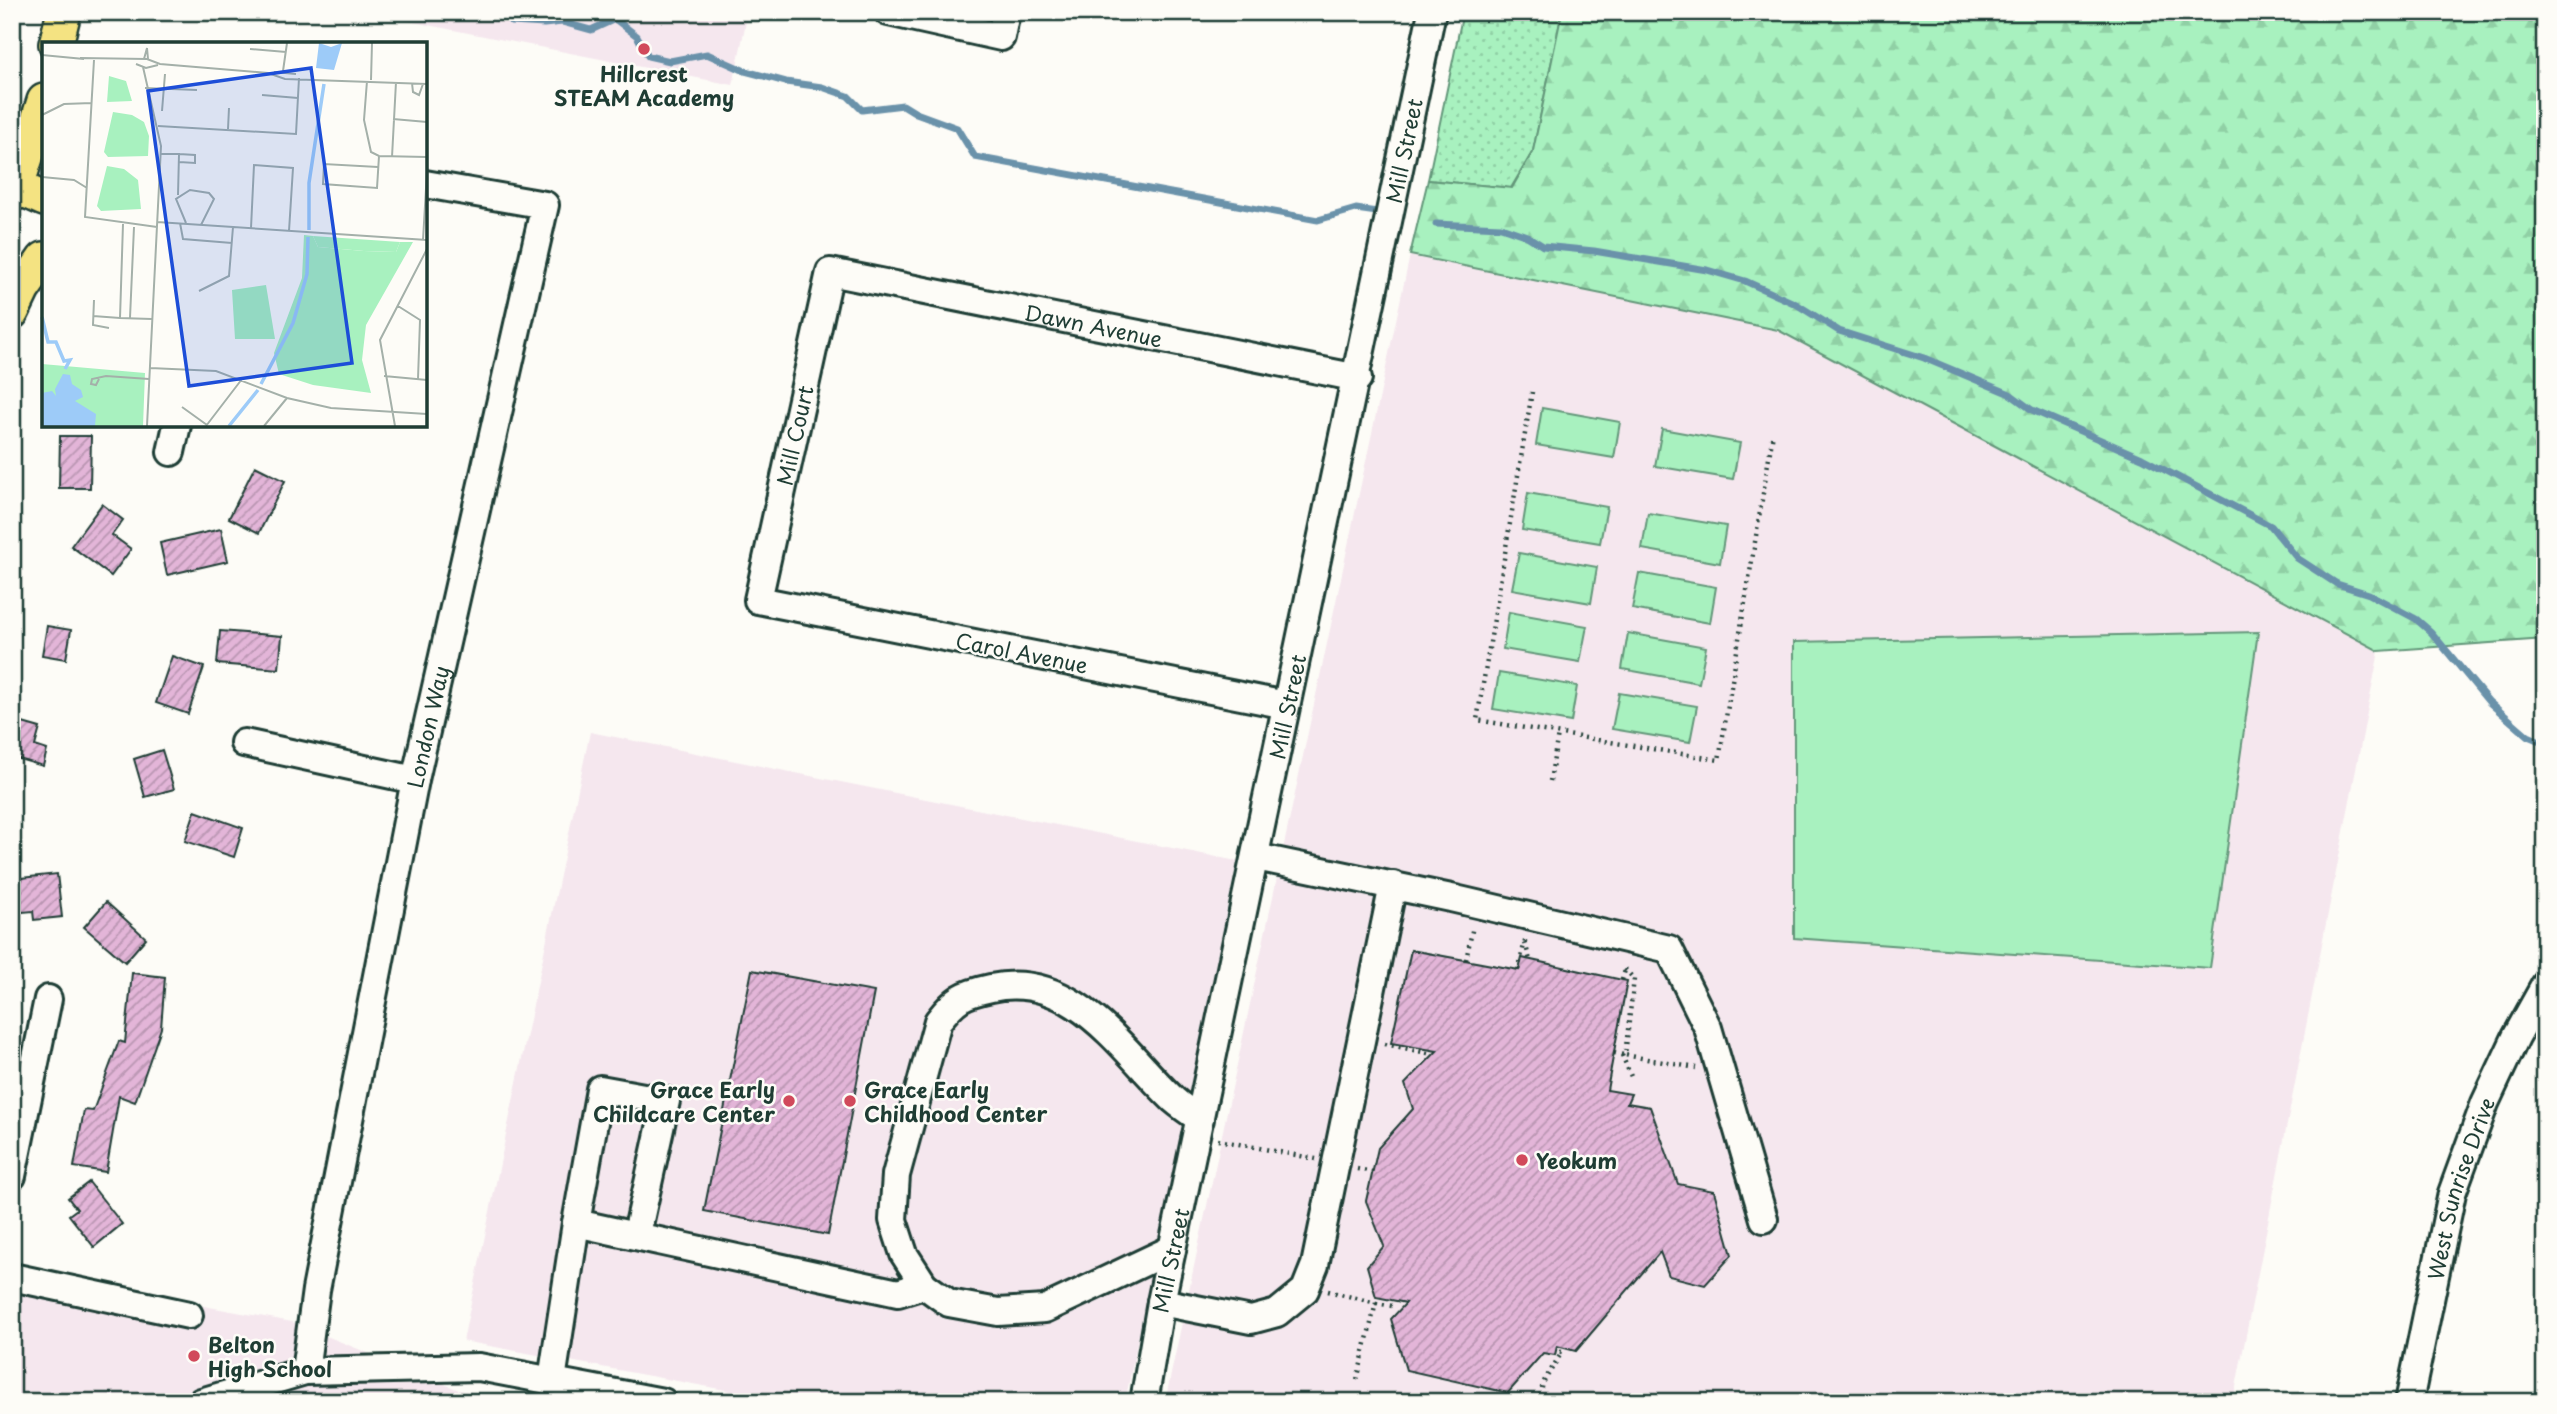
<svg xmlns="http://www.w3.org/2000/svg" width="2557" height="1414" font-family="'Playpen Sans',sans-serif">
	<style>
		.built { fill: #f5e7ee }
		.grass { fill: url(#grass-dots); stroke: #64977a; stroke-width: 2 }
		.forest { fill: url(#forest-firs); stroke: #64977a; stroke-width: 2 }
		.pitch { fill: #a8f1bf; stroke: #64977a; stroke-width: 2 }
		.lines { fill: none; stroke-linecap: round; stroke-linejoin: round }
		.stream { stroke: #6b92aa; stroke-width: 7 }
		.building { fill: url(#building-hatch); stroke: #1f3d34; stroke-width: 2 }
		.minor-casing { stroke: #1f3d34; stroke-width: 32 }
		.major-casing { stroke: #1f3d34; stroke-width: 38 }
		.path { stroke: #1f3d34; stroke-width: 4.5; stroke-dasharray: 2 5; stroke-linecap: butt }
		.minor { stroke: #fdfcf7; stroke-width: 26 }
		.major { stroke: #f4e382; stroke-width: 33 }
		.poi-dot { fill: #d1495b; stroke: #fdfcf7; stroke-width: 2.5 }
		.labels { text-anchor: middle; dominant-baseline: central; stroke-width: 5; stroke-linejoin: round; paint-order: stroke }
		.poi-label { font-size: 21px; font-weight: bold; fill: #1f3d34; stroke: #fdfcf7; text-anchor: start }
		.street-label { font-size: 21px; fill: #1f3d34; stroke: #fdfcf7 }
		.inset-river { fill: none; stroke: #9dcbf8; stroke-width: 3.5 }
		.inset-road { fill: none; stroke: #a4b0a9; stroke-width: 2 }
		.view { fill: #1d4ed8; fill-opacity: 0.15; stroke: #1d4ed8; stroke-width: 3.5 }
		.inset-edge { fill: none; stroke: #1f3d34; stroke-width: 3.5 }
	</style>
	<defs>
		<pattern id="grass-dots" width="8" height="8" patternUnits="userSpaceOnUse" patternTransform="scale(1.75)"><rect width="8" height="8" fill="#a8f1bf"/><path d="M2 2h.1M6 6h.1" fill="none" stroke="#90d0a5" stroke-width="1.8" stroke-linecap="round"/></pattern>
		<pattern id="forest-firs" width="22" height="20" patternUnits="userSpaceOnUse" patternTransform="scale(1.75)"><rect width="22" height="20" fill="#a8f1bf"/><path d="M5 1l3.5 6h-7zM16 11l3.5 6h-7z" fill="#90d0a5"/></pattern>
		<pattern id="building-hatch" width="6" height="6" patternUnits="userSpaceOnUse" patternTransform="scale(1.75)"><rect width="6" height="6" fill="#e3b5d8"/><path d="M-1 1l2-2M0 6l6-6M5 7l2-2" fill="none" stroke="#b794b0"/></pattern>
	</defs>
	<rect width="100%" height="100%" fill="#fdfcf7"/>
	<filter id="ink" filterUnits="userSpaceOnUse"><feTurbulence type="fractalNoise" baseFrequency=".0143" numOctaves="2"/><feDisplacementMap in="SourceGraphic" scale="14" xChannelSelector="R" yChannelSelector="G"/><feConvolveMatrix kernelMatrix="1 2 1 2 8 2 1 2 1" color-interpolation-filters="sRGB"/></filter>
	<g filter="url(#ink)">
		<g class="built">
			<polygon points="362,12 748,12 733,85"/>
			<polygon points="1410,255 1778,330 2379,651 2233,1402 1165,1402"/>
			<polygon points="590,732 1237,861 1125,1402 789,1402 463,1341"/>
			<polygon points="12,1271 292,1322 459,1390 523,1402 12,1402"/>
		</g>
		<polygon class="grass" points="1463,12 1562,12 1533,151 1511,188 1428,180"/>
		<polygon class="forest" points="1562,12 2545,12 2545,639 2379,651 1778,330 1410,255 1428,180 1512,188 1533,151"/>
		<g class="pitch">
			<polygon points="1542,408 1620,422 1614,458 1536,445"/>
			<polygon points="1662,429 1740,443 1733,479 1655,466"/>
			<polygon points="1528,493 1607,507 1600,543 1522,530"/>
			<polygon points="1648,513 1726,526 1720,563 1642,549"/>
			<polygon points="1519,553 1597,567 1591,603 1512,589"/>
			<polygon points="1639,573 1716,587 1710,623 1632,609"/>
			<polygon points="1509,612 1587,626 1580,662 1503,649"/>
			<polygon points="2258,632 2210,968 1794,938 1794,642"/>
			<polygon points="1628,633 1706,647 1699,683 1622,669"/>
			<polygon points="1499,673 1577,686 1571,722 1493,709"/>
			<polygon points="1619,693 1697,706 1690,742 1612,729"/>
		</g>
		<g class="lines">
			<g class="stream">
				<polyline points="505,12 511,22 544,24 562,22 591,30 615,19 637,36 648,56 670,61 707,54 745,71 786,82 822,87 848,96 862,110 903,105 916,113 957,128 975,157 1318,220 1356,209 1377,212"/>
				<polyline points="1436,224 1501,227 1527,236 1543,246 1594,251 1707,270 1745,281 1796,304 1839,331 1924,358 2010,394 2032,410 2142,458 2271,526 2297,558 2337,584 2369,594 2416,619 2431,632 2489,702 2528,736 2545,743"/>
			</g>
		</g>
		<g class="building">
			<polygon points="60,436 91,436 90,488 59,488"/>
			<polygon points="255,466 285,481 259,533 229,518"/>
			<polygon points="102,504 123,520 112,535 131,549 111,576 71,546"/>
			<polygon points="221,529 228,561 167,575 160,543"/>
			<polygon points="47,626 71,630 66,659 42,655"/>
			<polygon points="220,631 282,636 279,669 217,664"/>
			<polygon points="172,656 204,667 188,714 156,703"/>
			<polygon points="12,720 40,728 35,746 47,750 43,766 12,757"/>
			<polygon points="162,750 174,789 145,797 134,759"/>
			<polygon points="195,811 243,828 234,857 185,841"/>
			<polygon points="57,874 62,917 34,920 33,911 12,913 12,879"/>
			<polygon points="106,902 146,938 125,962 84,927"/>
			<polygon points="1411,950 1519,970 1522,958 1627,981 1607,1090 1631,1094 1627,1103 1650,1107 1678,1184 1714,1191 1732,1255 1705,1285 1669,1276 1660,1252 1576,1351 1557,1346 1555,1355 1543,1353 1508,1393 1406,1370 1391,1319 1406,1303 1376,1297 1367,1266 1384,1246 1366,1201 1378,1148 1413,1109 1405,1084 1437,1051 1391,1043"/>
			<polygon points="752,970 874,992 828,1235 704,1211"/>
			<polygon points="132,973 165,977 161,1028 135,1102 119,1096 106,1172 74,1167 84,1110 93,1111 119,1041 125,1043"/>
			<polygon points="89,1182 122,1224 94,1247 69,1215 77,1209 68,1198"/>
		</g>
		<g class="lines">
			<g class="minor-casing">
				<g id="minor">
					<polyline points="888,12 1001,37 1006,12"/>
					<polyline points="171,452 177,425"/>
					<path id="s1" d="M1286,705L758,600L830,272L1358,378"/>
					<polyline points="244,743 415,780"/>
					<polyline points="1256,857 1451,898 1669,949 1708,1028 1764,1219"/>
					<polyline points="12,1176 48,999"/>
					<polyline points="576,1223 600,1089 666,1101 637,1234"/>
					<path d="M1172,1249L1045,1309L998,1312L949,1303L924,1285L904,1254L893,1220L896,1175L938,1021C956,998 963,994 991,988C1074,970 1122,1051 1174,1100C1182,1107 1191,1113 1200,1119"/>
					<polyline points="12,1277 189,1315"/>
					<polyline points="1161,1302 1251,1320 1277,1313 1305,1290 1315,1265 1393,885"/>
					<path id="s2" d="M305,1371L316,1290L415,780L545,205L425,184"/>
					<polyline points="552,1380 576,1223 898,1293 924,1285"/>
					<polyline points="201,1402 305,1371 479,1367 663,1402"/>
					<path id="s3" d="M1144,1402L1161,1302C1252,872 1343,442 1432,12"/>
					<path id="s4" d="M2409,1402L2452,1193L2485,1103L2516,1037L2545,985"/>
				</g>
			</g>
			<g class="major-casing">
				<g id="major">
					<polyline points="56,44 64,12"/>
					<polyline points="15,192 44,101"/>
					<polyline points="12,193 26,191 44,199"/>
					<polyline points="12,312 23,289 44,259"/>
				</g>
			</g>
			<g class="path">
				<polyline points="1532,392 1477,720 1719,760 1773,433"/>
				<polyline points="1550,781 1558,734"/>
				<polyline points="1525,943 1530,960"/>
				<polyline points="1466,960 1473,926"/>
				<polyline points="1625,969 1634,979 1625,1055 1696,1068"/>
				<polyline points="1518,970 1526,937"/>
				<polyline points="1622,980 1625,970"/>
				<polyline points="1385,1044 1432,1054"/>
				<polyline points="1614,1053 1624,1055"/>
				<polyline points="1622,1055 1632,1079"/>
				<polyline points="1218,1140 1316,1159"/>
				<polyline points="1357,1169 1373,1172"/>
				<polyline points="1328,1291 1376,1303 1357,1380"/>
				<polyline points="1376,1303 1392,1306"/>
				<polyline points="1539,1402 1543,1383 1562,1352 1556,1351"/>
			</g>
			<use href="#minor" class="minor"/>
			<use href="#major" class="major"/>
		</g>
	</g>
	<g class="poi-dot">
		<circle cx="644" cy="49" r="7"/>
		<circle cx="789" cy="1101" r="7"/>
		<circle cx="850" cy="1101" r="7"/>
		<circle cx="1522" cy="1160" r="7"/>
		<circle cx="194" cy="1356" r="7"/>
	</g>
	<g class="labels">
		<g class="poi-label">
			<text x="644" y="73" text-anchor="middle">Hillcrest<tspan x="644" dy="24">STEAM Academy</tspan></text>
			<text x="775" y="1089" text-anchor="end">Grace Early<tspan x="775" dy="24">Childcare Center</tspan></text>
			<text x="864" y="1089">Grace Early<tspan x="864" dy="24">Childhood Center</tspan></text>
			<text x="1536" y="1160">Yeokum</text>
			<text x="208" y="1344">Belton<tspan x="208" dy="24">High School</tspan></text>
		</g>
		<g class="street-label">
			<text stroke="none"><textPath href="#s3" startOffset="1278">Mill Street</textPath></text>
			<text stroke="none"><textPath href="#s1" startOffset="1143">Dawn Avenue</textPath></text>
			<text stroke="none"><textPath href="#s1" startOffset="707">Mill Court</textPath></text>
			<text transform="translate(1022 652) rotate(11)">Carol Avenue</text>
			<text stroke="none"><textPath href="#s3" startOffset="710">Mill Street</textPath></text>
			<text stroke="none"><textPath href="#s2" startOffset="656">London Way</textPath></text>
			<text stroke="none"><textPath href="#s4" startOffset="220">West Sunrise Drive</textPath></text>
			<text stroke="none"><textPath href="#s3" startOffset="144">Mill Street</textPath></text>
		</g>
	</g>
	<g transform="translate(42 42)">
		<rect width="385" height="385" fill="#fdfcf7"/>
		<path d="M271,194L358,200L354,210L322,209L276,205ZM0,322L103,331L101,384H0Z" fill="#a8f1bf"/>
		<path d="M262,193L271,194L276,205L322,209L354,210L358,200H371L324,283L320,318L329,351L271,343L237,332L232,311L260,236Z" fill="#a8f1bf"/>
		<path d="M67,34L84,39L90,59L65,60ZM71,70L90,73L102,80L107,94L106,114L66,115L62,110ZM65,124L82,127L96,138L99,167L59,169L55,164ZM224,243L233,297H193L190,248Z" fill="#a8f1bf"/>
		<path d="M277,1L289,5L300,1L292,28L274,26ZM21,332L28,333L30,342L39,348L41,355L33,359L54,372L53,384H0V351L10,349L14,354L13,347Z" fill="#9dcbf8"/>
		<path class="inset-river" d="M267,188V141L282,42M0,275L6,300H14L22,319L28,318L23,327M219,342L251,281L265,232L266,195M187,384L216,348"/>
		<path class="inset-road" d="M208,7L244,10M0,13L42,17M38,16L105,17L118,22L226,31L243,37L385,42M102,17L105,6L106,17M52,18L43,175L115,185M94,22L104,26L116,23M101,25L119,104L105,384M241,29L245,1M232,30L254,32M329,38L330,1M325,39L322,78L329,110L337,114L385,115M370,41L371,50L377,53L381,42M103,46L155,48M220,53L256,56M120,69L123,32M0,73L22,62L50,61M351,77L385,80M116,84L254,92L257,36M186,87L187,66M119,112H137L136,153M350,115L354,40M137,120L153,121V113L137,112M336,125L282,122L281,142L335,146L337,114M0,135L32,138L45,146M115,180L385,198M138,181L141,197L190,201M144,181L134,157L148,148L167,151L172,157L159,183M81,182L78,276L110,277M209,186L212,123L251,126L247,189M381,198L385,129M157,249L187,234L191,185M52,258L51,283L67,286M356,264L378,278L376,337M51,274L78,276M88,276L92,185M108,326L174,329L245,356L289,366L385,372M342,334L385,338M57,337L54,343L49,342L50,337L64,334L107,337M140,365L165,383M164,384L200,337M222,384L245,356M353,384L338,298L385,207"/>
		<path class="view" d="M269,26L310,321L147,344L106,49Z"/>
		<rect width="385" height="385" class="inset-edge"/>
	</g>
	<rect width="2557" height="1414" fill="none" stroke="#fdfcf7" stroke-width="42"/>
	<rect x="21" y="21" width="2515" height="1372" fill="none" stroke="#1f3d34" stroke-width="2.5" filter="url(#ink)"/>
</svg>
